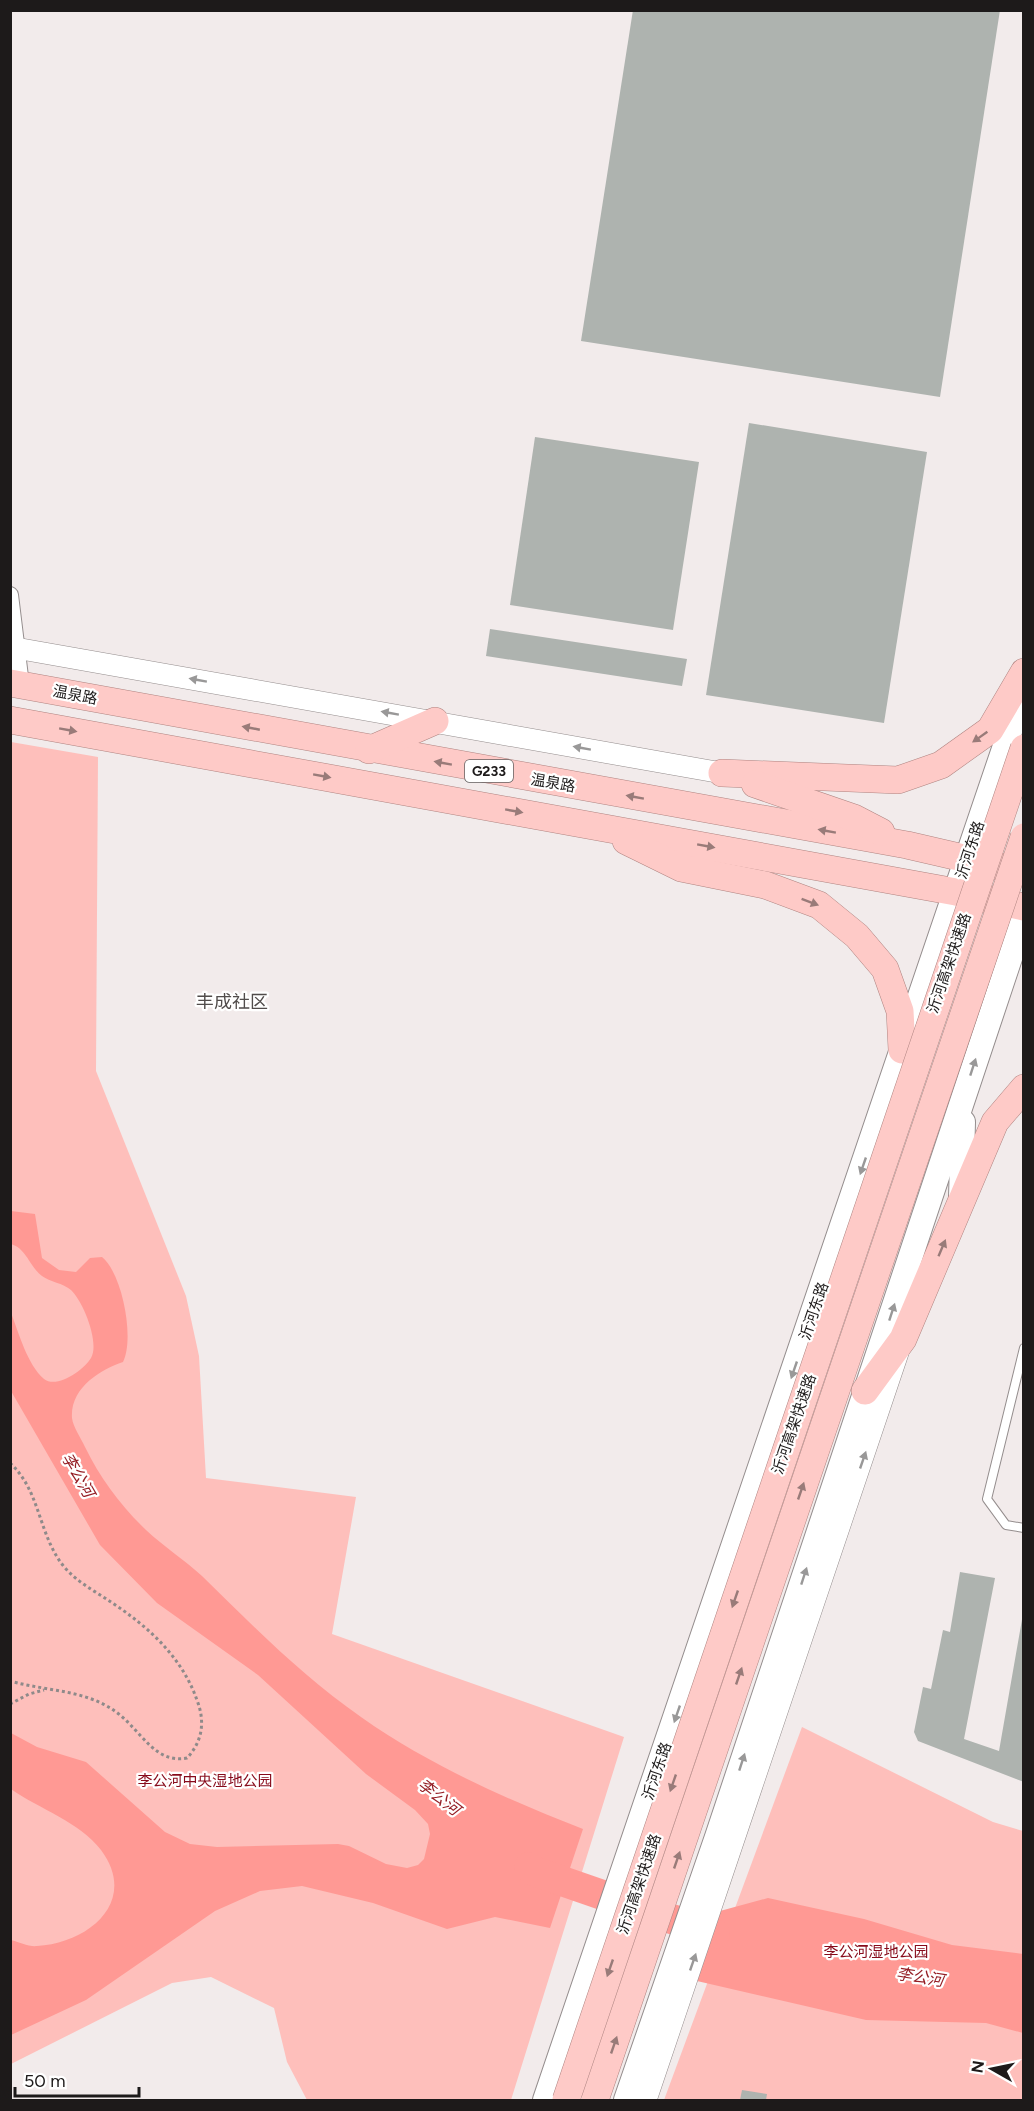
<svg xmlns="http://www.w3.org/2000/svg" width="1034" height="2111" font-family="Figtree,'Noto Sans SC',sans-serif">
	<style>
		.green { fill: #febfbb }
		.water { fill: #ff9994 }
		.lines { fill: none; stroke-linecap: round; stroke-linejoin: round }
		.river { stroke: #ff9994; stroke-width: 30 }
		.building { fill: #aeb3af }
		.service-casing { stroke: #948d8d; stroke-width: 10 }
		.minor-casing { stroke: #948d8d; stroke-width: 18 }
		.tertiary-casing { stroke: #948d8d; stroke-width: 22 }
		.secondary-casing { stroke: #948d8d; stroke-width: 26 }
		.trunk-casing { stroke: #af8481; stroke-width: 28 }
		.path { stroke: #8f8a8a; stroke-width: 3; stroke-dasharray: 3 3; stroke-linecap: butt }
		.service { stroke: #fff; stroke-width: 8 }
		.minor { stroke: #fff; stroke-width: 16 }
		.tertiary { stroke: #fff; stroke-width: 21 }
		.secondary { stroke: #fff; stroke-width: 24 }
		.trunk { stroke: #fecac7; stroke-width: 27 }
		.trunk-bridge-casing { stroke: #af8481; stroke-width: 28; stroke-linecap: butt }
		.trunk-bridge { stroke: #fecac7; stroke-width: 27 }
		.oneway { fill: #999898 }
		.oneway2 { fill: #997b79 }
		.labels { text-anchor: middle; dominant-baseline: central; stroke-width: 4.5; stroke-linejoin: round; paint-order: stroke }
		.shield { fill: #fff; stroke: #615f5f; stroke-width: 1.5 }
		.shield-label { font-size: 14px; font-weight: bold; fill: #1d1a1a }
		.street-label { font-size: 15px; fill: #1d1a1a; stroke: #fff }
		.park-label { font-size: 15px; fill: #870b1b; stroke: #fff }
		.water-label { font-size: 16px; font-style: italic; fill: #951f26; stroke: #fff }
		.quarter-label { font-size: 18px; fill: #514c4b; stroke: #fff }
	</style>
	<rect width="100%" height="100%" fill="#f2ebeb"/>
	<g class="green">
		<polygon points="11,742 98,757 96,1071 186,1296 199,1356 206,1478 356,1497 332,1634 624,1737 511,2100 307,2100 287,2062 274,2008 211,1977 172,1983 11,2064"/>
		<polygon points="802,1727 993,1822 1023,1831 1023,2100 664,2100"/>
	</g>
	<g class="water">
		<path d="M11,1211L35,1214L42,1258L59,1270L76,1272L90,1258L102,1257C122,1273 135,1338 123,1362C100,1370 70,1388 72,1418C73,1427 81,1438 85,1447C100,1478 121,1506 146,1530C164,1547 185,1560 202,1576C253,1626 302,1676 361,1717C429,1765 506,1799 583,1829L550,1928L495,1917L447,1929L373,1903L302,1886L260,1891L215,1911L86,2000L11,2035V1940C19,1942 29,1947 37,1946C89,1943 139,1901 101,1850C80,1822 39,1809 11,1789V1733L37,1747L86,1762L165,1832L190,1844L217,1847L338,1844L349,1846L386,1864L407,1868L418,1865L424,1859L430,1834L428,1824L415,1810L366,1774L258,1675L157,1603L100,1545L11,1391V1313C19,1333 27,1364 44,1379C57,1389 84,1370 91,1358C100,1343 83,1301 71,1290C63,1283 50,1282 42,1276C29,1266 27,1249 11,1244Z"/>
		<polygon points="768,1898 864,1919 952,1945 1023,1954 1023,2033 986,2023 866,2020 684,1978 709,1914"/>
	</g>
	<g class="lines">
		<polyline class="river" points="529,1867 536,1872 715,1934"/>
	</g>
	<g class="building">
		<polygon points="633,10 1000,10 940,397 581,341"/>
		<polygon points="749,423 927,452 884,723 706,695"/>
		<polygon points="535,437 699,462 673,630 510,605"/>
		<polygon points="490,629 687,659 682,686 486,656"/>
		<polygon points="960,1572 995,1578 964,1739 999,1751 1024,1608 1024,1782 918,1741 914,1732 923,1687 931,1689 943,1630 950,1632"/>
		<polygon points="742,2090 767,2094 766,2100 740,2100"/>
	</g>
	<g class="lines">
		<g class="service-casing">
			<polyline id="service" points="1024,1348 987,1499 1006,1525 1024,1528"/>
		</g>
		<g class="minor-casing">
			<polyline id="minor" points="10,595 21,685"/>
		</g>
		<g class="tertiary-casing">
			<g id="tertiary">
				<polyline points="10,647 722,773"/>
				<polyline points="646,2100 898,1353"/>
			</g>
		</g>
		<g class="secondary-casing">
			<g id="secondary">
				<polyline points="961,1198 963,1122"/>
				<polyline points="545,2100 1024,690"/>
				<polyline points="626,2100 717,1837 1024,916"/>
			</g>
		</g>
		<g class="trunk-casing">
			<g id="trunk">
				<polyline points="10,683 907,845 1024,872"/>
				<polyline points="10,720 956,892 1024,907"/>
				<polyline points="369,750 435,721"/>
				<polyline points="722,773 898,780 941,765 990,730 1024,672"/>
				<polyline points="755,784 854,818 881,832"/>
				<polyline points="626,841 681,868 765,885 819,905 857,936 885,969 900,1011 902,1050"/>
				<polyline points="865,1391 903,1339 995,1122 1024,1088"/>
			</g>
		</g>
		<g class="path">
			<path d="M10,1463C42,1492 38,1539 67,1570C79,1583 96,1592 111,1602C150,1628 183,1658 198,1703C205,1723 202,1742 187,1758C156,1764 142,1733 120,1715C88,1689 49,1692 10,1681"/>
			<polyline points="10,1704 29,1694 44,1690"/>
		</g>
		<use href="#service" class="service"/>
		<use href="#minor" class="minor"/>
		<use href="#tertiary" class="tertiary"/>
		<use href="#secondary" class="secondary"/>
		<use href="#trunk" class="trunk"/>
		<g class="trunk-bridge-casing">
			<g id="trunk-bridge">
				<polyline points="566,2100 1024,748"/>
				<polyline points="595,2100 1024,837"/>
			</g>
		</g>
		<use href="#trunk-bridge" class="trunk-bridge"/>
	</g>
	<defs><path id="oneway-solid" d="M-6-.8H1V-3.2L6.5 0L1 3.2V.8H-6Z" transform="scale(1.5)"/></defs>
	<g class="oneway">
		<use href="#oneway-solid" transform="translate(198 680) rotate(-170)"/>
		<use href="#oneway-solid" transform="translate(390 713) rotate(-170)"/>
		<use href="#oneway-solid" transform="translate(582 748) rotate(-170)"/>
		<use href="#oneway-solid" transform="translate(973 1067) rotate(-72)"/>
		<use href="#oneway-solid" transform="translate(863 1166) rotate(109)"/>
		<use href="#oneway-solid" transform="translate(892 1312) rotate(-72)"/>
		<use href="#oneway-solid" transform="translate(794 1370) rotate(109)"/>
		<use href="#oneway-solid" transform="translate(863 1460) rotate(-71)"/>
		<use href="#oneway-solid" transform="translate(804 1576) rotate(-72)"/>
		<use href="#oneway-solid" transform="translate(677 1714) rotate(109)"/>
		<use href="#oneway-solid" transform="translate(742 1762) rotate(-72)"/>
		<use href="#oneway-solid" transform="translate(693 1962) rotate(-71)"/>
	</g>
	<g class="oneway2">
		<use href="#oneway-solid" transform="translate(251 728) rotate(-169)"/>
		<use href="#oneway-solid" transform="translate(68 730) rotate(10)"/>
		<use href="#oneway-solid" transform="translate(980 737) rotate(145)"/>
		<use href="#oneway-solid" transform="translate(443 763) rotate(-170)"/>
		<use href="#oneway-solid" transform="translate(322 776) rotate(10)"/>
		<use href="#oneway-solid" transform="translate(635 797) rotate(-170)"/>
		<use href="#oneway-solid" transform="translate(514 811) rotate(10)"/>
		<use href="#oneway-solid" transform="translate(827 831) rotate(-170)"/>
		<use href="#oneway-solid" transform="translate(706 846) rotate(10)"/>
		<use href="#oneway-solid" transform="translate(810 902) rotate(21)"/>
		<use href="#oneway-solid" transform="translate(942 1248) rotate(-67)"/>
		<use href="#oneway-solid" transform="translate(801 1491) rotate(-71)"/>
		<use href="#oneway-solid" transform="translate(735 1599) rotate(109)"/>
		<use href="#oneway-solid" transform="translate(739 1676) rotate(-71)"/>
		<use href="#oneway-solid" transform="translate(673 1783) rotate(109)"/>
		<use href="#oneway-solid" transform="translate(677 1860) rotate(-71)"/>
		<use href="#oneway-solid" transform="translate(610 1968) rotate(109)"/>
		<use href="#oneway-solid" transform="translate(614 2045) rotate(-71)"/>
	</g>
	<g class="labels">
		<rect class="shield" x="465" y="760" width="48" height="22" rx="4.5"/>
		<g class="shield-label">
			<text x="489" y="771">G233</text>
		</g>
		<g class="street-label">
			<text transform="translate(75 695) rotate(11)">温泉路</text>
			<text transform="translate(553 783) rotate(10)">温泉路</text>
			<text transform="translate(970 850) rotate(-72)">沂河东路</text>
			<text transform="translate(949 963) rotate(-71)">沂河高架快速路</text>
			<text transform="translate(814 1311) rotate(-71)">沂河东路</text>
			<text transform="translate(794 1424) rotate(-71)">沂河高架快速路</text>
			<text transform="translate(657 1771) rotate(-71)">沂河东路</text>
			<text transform="translate(639 1884) rotate(-71)">沂河高架快速路</text>
		</g>
		<g class="park-label">
			<text x="205" y="1781">李公河中央湿地公园</text>
			<text x="876" y="1952">李公河湿地公园</text>
		</g>
		<g class="water-label">
			<text transform="translate(78 1475) rotate(60)">李公河</text>
			<text transform="translate(439 1797) rotate(38)">李公河</text>
			<text transform="translate(920 1977) rotate(9)">李公河</text>
		</g>
		<g class="quarter-label">
			<text x="232" y="1002">丰成社区</text>
		</g>
	</g>
	<rect width="1034" height="2111" fill="none" stroke="#1d1a1a" stroke-width="24"/>
	<g transform="translate(992 2069) rotate(279)" stroke="#ffffff" stroke-width="4.5" paint-order="stroke">
	<path d="M0-4.5L10 22L0 15L-10 22Z" fill="#1d1a1a"/>
	<text y="-9" font-size="16" font-weight="bold" text-anchor="middle" fill="#1d1a1a">N</text>
	</g>
	<path d="M15 2087v9h124v-9" fill="none" stroke="#1d1a1a" stroke-width="3"/>
	<text x="24" y="2087" font-size="18" fill="#1d1a1a" stroke="#ffffff" stroke-width="4.5" paint-order="stroke">50 m</text>
</svg>
